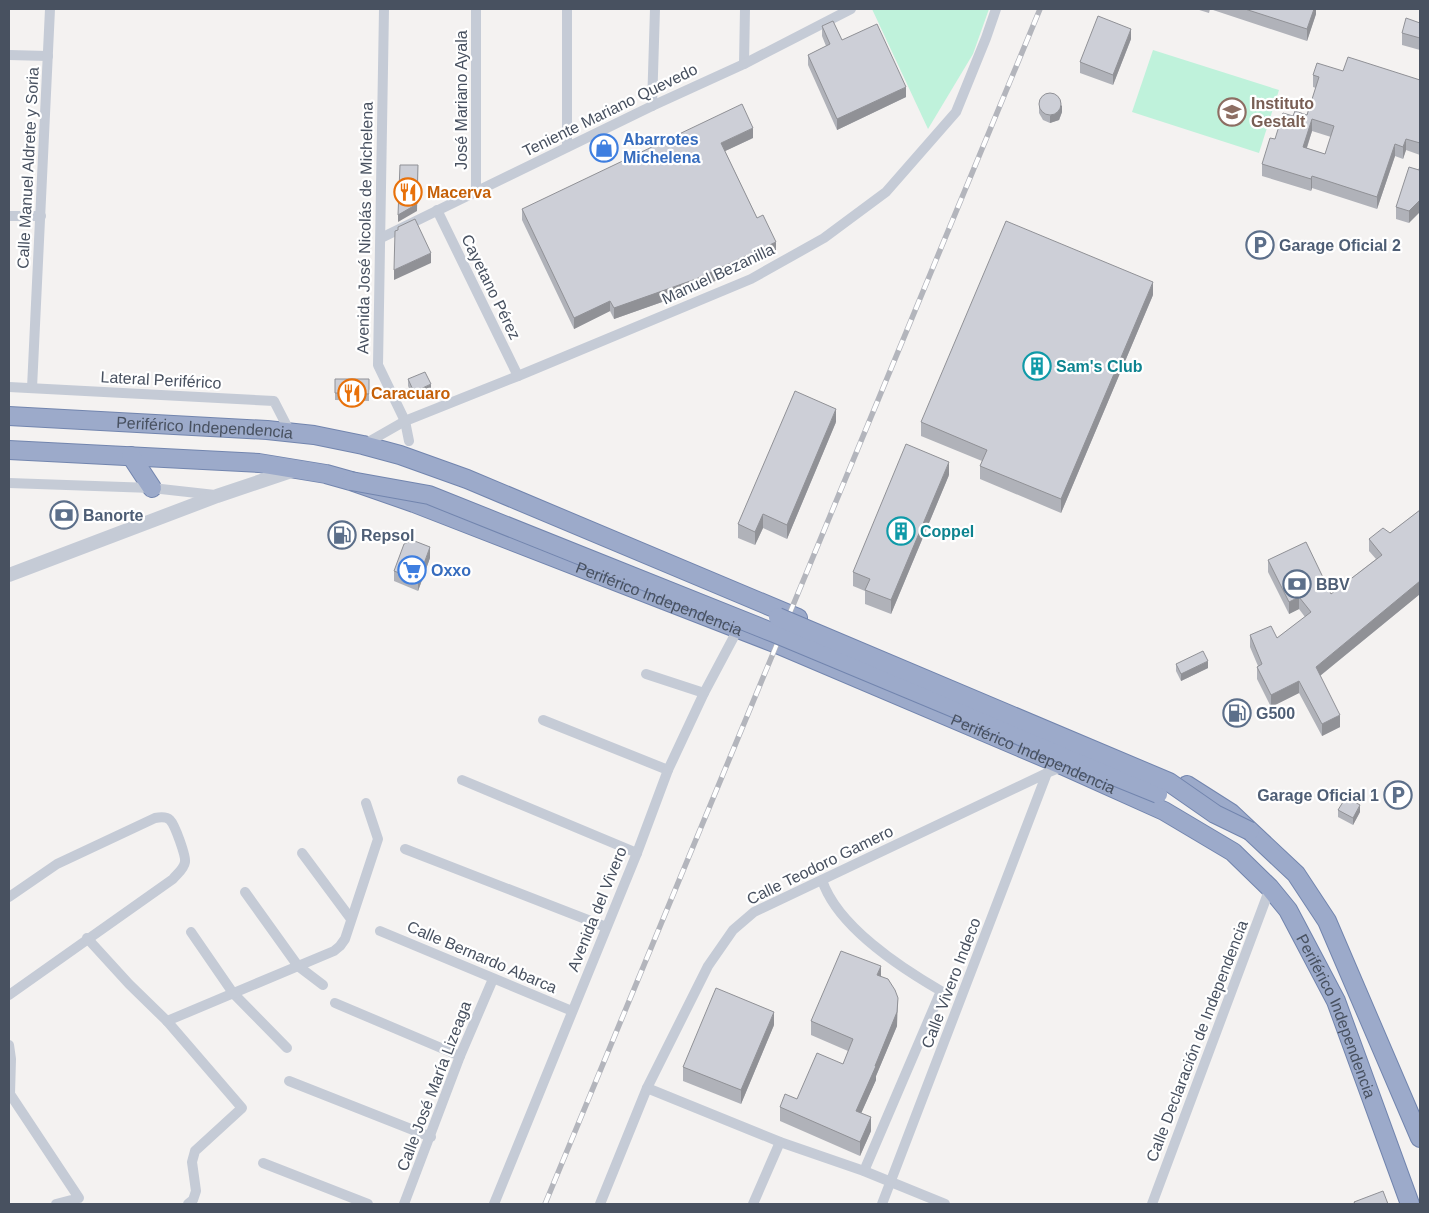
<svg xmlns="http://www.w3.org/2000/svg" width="1429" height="1213" font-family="Helvetica,sans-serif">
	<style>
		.green { fill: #bff2db }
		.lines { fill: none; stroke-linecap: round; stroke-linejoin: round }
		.trunk-casing { stroke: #7285ae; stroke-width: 20 }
		.minor { stroke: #c5cbd6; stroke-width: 10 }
		.tertiary { stroke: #c5cbd6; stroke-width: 14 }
		.trunk { stroke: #9caaca; stroke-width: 18 }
		.rail-casing { stroke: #b3b5bc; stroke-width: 5.5 }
		.rail { stroke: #fff; stroke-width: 4; stroke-dasharray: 11; stroke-linecap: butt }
		.trunk-bridge-casing { stroke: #7285ae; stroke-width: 20; stroke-linecap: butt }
		.trunk-bridge { stroke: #9caaca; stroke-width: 18 }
		.wall { fill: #b0b2b9; fill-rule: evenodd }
		.shaded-wall { fill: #909196 }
		.building { fill: #cdcfd7; stroke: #909196; fill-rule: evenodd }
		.labels { text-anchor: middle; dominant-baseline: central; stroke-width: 4.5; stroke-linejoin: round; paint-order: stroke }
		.street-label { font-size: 16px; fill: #485160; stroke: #fff }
		.education-label { font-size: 16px; font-weight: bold; fill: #785e54; stroke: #fff; text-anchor: start }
		.shop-label { font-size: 16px; font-weight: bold; fill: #366cbe; stroke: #fff; text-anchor: start }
		.food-label { font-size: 16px; font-weight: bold; fill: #c56008; stroke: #fff; text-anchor: start }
		.service-label { font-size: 16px; font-weight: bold; fill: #4e5e75; stroke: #fff; text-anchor: start }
		.culture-label { font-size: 16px; font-weight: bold; fill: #0d838f; stroke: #fff; text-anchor: start }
	</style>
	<rect width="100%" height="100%" fill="#f4f2f1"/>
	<g class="green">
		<polygon points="872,9 989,9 973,54 928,129"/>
		<polygon points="1153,50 1279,90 1259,153 1132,112"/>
	</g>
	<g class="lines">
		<g class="trunk-casing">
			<g id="trunk">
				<path id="s1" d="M9,416L267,430L314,435L363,445L400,455L467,479L798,618"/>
				<path id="s2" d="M9,450L259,463L326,474L351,481L414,503L777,644L1064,766L1164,811L1233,852L1270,888L1288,910L1336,1001L1410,1204"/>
				<polyline points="131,456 152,488"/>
				<polyline points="1187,785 1231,813 1296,874 1327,921 1420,1138"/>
			</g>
		</g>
		<g class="minor">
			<polyline points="384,9 378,365 405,421 409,441"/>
			<polyline points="567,9 567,147"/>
			<polyline points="9,55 48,56"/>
			<polyline points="744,64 745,9"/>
			<polyline points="652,106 655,9"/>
			<polyline points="476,191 476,9"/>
			<polyline points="437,210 518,376"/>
			<polyline points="9,216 41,216"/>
			<polyline points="381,238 652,106 744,64 851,9"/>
			<polyline points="9,387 274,401 291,434"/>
			<polyline points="32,388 50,9"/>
			<polyline points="363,445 405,421 518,376 751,279 824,238 886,192 956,112 986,38 996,9"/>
			<polyline points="9,483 152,488 215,495"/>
			<polyline points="646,674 704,693"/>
			<polyline points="543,720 668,770"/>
			<polyline points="462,780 637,853"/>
			<polyline points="405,849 606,927"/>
			<polyline points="302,853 351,919"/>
			<path d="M822,880C837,926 901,968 941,991L864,1171"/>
			<polyline points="245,892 298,966 323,985"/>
			<path d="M9,897L57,864L155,818C160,817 166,816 170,820C175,825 186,856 185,862C184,869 177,874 173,879L9,995"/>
			<polyline points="380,931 572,1011"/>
			<polyline points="191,932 233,993 287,1048"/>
			<polyline points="87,938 129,984 167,1021 242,1108 195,1151 192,1162 196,1191 193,1200 188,1204"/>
			<polyline points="335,1003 460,1056"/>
			<polyline points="167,1021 334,951 340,946 345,939 378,839 366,803"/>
			<polyline points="9,1045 11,1059 10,1094 79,1198 56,1204"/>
			<polyline points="289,1081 431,1137"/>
			<polyline points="647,1088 780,1142 864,1171 945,1204"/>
			<polyline points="263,1163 368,1204"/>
			<polyline points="404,1204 460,1056 493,979"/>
			<polyline points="494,1204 637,853 668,770 704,693 738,629"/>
			<polyline points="600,1204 647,1088 708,966 733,930 754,912 1047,773 1064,766"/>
			<polyline points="753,1204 780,1142"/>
			<polyline points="882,1204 1047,773"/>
			<polyline points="1152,1204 1270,888"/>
		</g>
		<polyline class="tertiary" points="9,575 217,496 297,469"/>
		<use href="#trunk" class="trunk"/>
		<g class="rail-casing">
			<polyline id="rail" points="545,1204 1040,9"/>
		</g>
		<use href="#rail" class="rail"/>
		<g class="trunk-bridge-casing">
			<g id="trunk-bridge">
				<polyline points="351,481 429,495 774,633 997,726 1099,770 1158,794"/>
				<polyline points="778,617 1169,782 1215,814 1250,831"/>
			</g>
		</g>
		<use href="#trunk-bridge" class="trunk-bridge"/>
	</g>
	<g class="wall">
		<polygon points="1196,9 1316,9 1316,14 1307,41 1210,9 1209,13"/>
		<polygon points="1420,23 1420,50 1402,45 1402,33"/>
		<polygon points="822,26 842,40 906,97 837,130 808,65 808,55 826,46 822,36"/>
		<polygon points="1131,39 1113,85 1080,73 1080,62"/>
		<path d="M1343,71L1420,80V155L1406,150L1403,159L1395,156L1377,209L1312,188L1311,191L1262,176V164L1275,139L1293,116L1307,115L1316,88L1313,87V75ZM1312,131L1331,137L1325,154L1307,148Z"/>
		<polygon points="1039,106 1062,112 1059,120 1050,123 1043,120 1039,113"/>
		<polygon points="753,138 725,151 757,218 776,252 696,290 614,319 610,311 574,329 522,220 522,209"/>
		<polygon points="1419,170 1409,223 1396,219 1396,207"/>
		<polygon points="1153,295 1061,513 980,479 980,466 982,461 921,436 921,422"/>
		<polygon points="335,379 369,379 369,401 335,400"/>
		<polygon points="408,379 431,391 414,399 408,386"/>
		<polygon points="836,422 787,539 763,528 755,545 738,538 738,524"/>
		<polygon points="949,475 891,614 865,604 865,591 853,586 853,572"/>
		<polygon points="1420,510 1420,594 1320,676 1340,727 1322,736 1299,693 1271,707 1257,679 1257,667 1258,666 1250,647 1250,635 1277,638 1305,617 1299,609 1289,614 1268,572 1268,560 1331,594 1376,559 1369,551 1369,539 1390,533"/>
		<polygon points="430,558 418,591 394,581 394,571"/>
		<polygon points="1176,664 1208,668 1181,681 1176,671"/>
		<polygon points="1338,810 1360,812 1353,825 1338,817"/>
		<polygon points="881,976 897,1026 876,1076 876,1080 861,1113 871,1131 860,1156 780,1121 780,1107 797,1099 843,1064 848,1051 811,1035 811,1021"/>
		<polygon points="774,1025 741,1104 683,1081 683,1067"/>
	</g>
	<g class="shaded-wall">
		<polygon points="1314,9 1316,9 1316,14 1307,41 1307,29"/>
		<polygon points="1131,29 1131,39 1113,85 1113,75"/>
		<polygon points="906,87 906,97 837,130 837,119"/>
		<polygon points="1062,105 1062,112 1059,120 1050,123 1050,116"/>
		<polygon points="1312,119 1312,131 1303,159 1303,147"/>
		<polygon points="753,128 753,138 721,153 721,143"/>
		<polygon points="1406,139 1406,150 1403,159 1403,147"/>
		<polygon points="1395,144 1395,156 1377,209 1377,197"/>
		<polygon points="418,165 417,211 398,222 398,215"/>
		<polygon points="1312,176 1312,188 1311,191 1311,179"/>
		<polygon points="1420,200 1420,212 1409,223 1409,211"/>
		<polygon points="776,242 776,252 696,290 614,319 614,308"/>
		<polygon points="431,253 431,263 394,280 394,270"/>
		<polygon points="1153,282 1153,295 1061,513 1061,499"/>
		<polygon points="610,301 610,311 574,329 574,318"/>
		<polygon points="431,384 431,391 414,399 414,392"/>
		<polygon points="836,409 836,422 787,539 787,525"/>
		<polygon points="949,462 949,475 891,614 891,600"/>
		<polygon points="763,514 763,528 755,545 755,532"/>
		<polygon points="430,547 430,558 418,591 418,580"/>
		<polygon points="1420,581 1420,594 1316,679 1316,667"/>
		<polygon points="1299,597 1299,609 1289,614 1289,602"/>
		<polygon points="1208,661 1208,668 1181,681 1181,674"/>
		<polygon points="1299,681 1299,693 1271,707 1271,695"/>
		<polygon points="1340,715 1340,727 1322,736 1322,724"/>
		<polygon points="1360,805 1360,812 1353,825 1353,818"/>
		<polygon points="881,966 881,980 877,975"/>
		<polygon points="898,998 897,1026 876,1076 876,1080 856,1125 856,1111 875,1066"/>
		<polygon points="774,1012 774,1025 741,1104 741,1090"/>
		<polygon points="871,1117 871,1131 860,1156 860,1142"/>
	</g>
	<g class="building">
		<polygon points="1245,9 1314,9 1307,29"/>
		<polygon points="1098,16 1131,29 1113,75 1080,62"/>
		<polygon points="1406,18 1420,23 1420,38 1402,33"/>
		<polygon points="833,21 842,40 877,24 906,87 837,119 808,55 830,44 822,26"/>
		<path d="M1348,57L1420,80V143L1406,139L1403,147L1395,144L1377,197L1312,176L1311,179L1262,164L1270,138L1275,139L1283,113L1293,116L1295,111L1307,115L1319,77L1313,75L1317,63L1343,71ZM1312,119L1334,126L1325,154L1303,147Z"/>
		<circle cx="1050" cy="104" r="11"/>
		<polygon points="742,104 753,128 721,143 757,218 763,215 776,242 696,279 614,308 610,301 574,318 522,209"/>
		<polygon points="400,165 418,165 417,204 398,215"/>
		<polygon points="1420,165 1420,200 1409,211 1396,207 1409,167 1419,170"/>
		<polygon points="415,219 431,253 394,270 395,231 398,230 398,227"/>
		<polygon points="1006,221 1153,282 1061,499 980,466 987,450 921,422"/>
		<polygon points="425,372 431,384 414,392 408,379"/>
		<polygon points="335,379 369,379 369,394 335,393"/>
		<polygon points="795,391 836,409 787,525 763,514 755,532 738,524"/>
		<polygon points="906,444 949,462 891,600 865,590 870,579 853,572"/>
		<polygon points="1420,510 1420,581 1316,667 1340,715 1322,724 1299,681 1271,695 1257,667 1262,664 1250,635 1271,626 1277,638 1311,612 1299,597 1289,602 1268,560 1306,542 1331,594 1382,555 1369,539 1383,528 1390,533"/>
		<polygon points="412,540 430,547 418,580 394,571 404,544"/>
		<polygon points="1203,651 1208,661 1181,674 1176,664"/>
		<polygon points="1346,797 1360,805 1353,818 1338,810"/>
		<polygon points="841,951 881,966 877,975 888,979 895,990 898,998 897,1012 875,1066 876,1066 856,1111 871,1117 860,1142 780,1107 785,1094 797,1099 817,1053 843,1064 853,1039 811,1021"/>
		<polygon points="716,988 774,1012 741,1090 683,1067"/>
		<polygon points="1383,1191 1388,1204 1355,1204 1354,1202"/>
	</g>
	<defs>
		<g id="school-ring" transform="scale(1.4375)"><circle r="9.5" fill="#fff" stroke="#8d6e63" stroke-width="1.5"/><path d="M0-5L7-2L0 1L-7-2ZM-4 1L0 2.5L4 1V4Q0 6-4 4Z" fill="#8d6e63"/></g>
		<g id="shop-ring" transform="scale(1.4375)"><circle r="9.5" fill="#fff" stroke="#3f7fe0" stroke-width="1.5"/><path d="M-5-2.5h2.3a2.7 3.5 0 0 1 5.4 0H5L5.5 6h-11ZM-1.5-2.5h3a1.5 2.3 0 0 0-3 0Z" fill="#3f7fe0"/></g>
		<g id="restaurant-ring" transform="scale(1.4375)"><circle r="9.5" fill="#fff" stroke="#e8710a" stroke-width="1.5"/><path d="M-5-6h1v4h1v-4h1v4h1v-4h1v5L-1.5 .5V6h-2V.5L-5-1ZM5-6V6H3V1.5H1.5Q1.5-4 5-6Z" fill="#e8710a"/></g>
		<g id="parking-ring" transform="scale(1.4375)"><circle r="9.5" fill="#fff" stroke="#5c6f8a" stroke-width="1.5"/><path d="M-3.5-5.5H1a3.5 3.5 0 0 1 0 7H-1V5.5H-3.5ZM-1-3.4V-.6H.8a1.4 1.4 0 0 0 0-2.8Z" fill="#5c6f8a"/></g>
		<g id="building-ring" transform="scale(1.4375)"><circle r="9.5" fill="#fff" stroke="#0f9aa8" stroke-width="1.5"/><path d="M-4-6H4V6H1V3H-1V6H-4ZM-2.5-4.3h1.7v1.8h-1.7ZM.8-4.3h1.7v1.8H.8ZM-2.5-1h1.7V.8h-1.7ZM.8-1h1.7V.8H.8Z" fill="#0f9aa8"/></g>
		<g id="bank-ring" transform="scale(1.4375)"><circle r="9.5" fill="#fff" stroke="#5c6f8a" stroke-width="1.5"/><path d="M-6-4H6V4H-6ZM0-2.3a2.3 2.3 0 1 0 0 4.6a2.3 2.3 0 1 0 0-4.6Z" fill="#5c6f8a"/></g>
		<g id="fuel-ring" transform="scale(1.4375)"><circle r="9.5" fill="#fff" stroke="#5c6f8a" stroke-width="1.5"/><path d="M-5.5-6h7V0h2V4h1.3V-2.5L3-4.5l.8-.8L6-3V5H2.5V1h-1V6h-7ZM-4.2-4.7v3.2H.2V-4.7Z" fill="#5c6f8a"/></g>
		<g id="supermarket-ring" transform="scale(1.4375)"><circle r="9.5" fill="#fff" stroke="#3f7fe0" stroke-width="1.5"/><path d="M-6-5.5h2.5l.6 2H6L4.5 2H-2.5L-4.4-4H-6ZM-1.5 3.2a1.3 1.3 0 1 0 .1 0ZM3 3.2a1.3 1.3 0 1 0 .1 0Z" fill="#3f7fe0"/></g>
	</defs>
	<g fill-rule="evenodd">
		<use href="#school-ring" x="1232" y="112"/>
		<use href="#shop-ring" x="604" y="148"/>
		<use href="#restaurant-ring" x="408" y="192"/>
		<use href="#parking-ring" x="1260" y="245"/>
		<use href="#building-ring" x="1037" y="366"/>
		<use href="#restaurant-ring" x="352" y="393"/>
		<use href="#bank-ring" x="64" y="515"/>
		<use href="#building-ring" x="901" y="531"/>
		<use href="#fuel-ring" x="342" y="535"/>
		<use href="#supermarket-ring" x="412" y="570"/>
		<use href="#bank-ring" x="1297" y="584"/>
		<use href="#fuel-ring" x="1237" y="713"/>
		<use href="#parking-ring" x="1398" y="795"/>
	</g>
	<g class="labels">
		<g class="street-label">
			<text transform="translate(461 100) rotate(-90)">José Mariano Ayala</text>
			<text transform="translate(610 110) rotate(-26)">Teniente Mariano Quevedo</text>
			<text transform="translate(28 168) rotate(-87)">Calle Manuel Aldrete y Soria</text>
			<text transform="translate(365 228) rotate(-89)">Avenida José Nicolás de Michelena</text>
			<text transform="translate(718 274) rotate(-25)">Manuel Bezanilla</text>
			<text transform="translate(491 287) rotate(64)">Cayetano Pérez</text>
			<text transform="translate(161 380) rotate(3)">Lateral Periférico</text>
			<text stroke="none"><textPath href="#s1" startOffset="196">Periférico Independencia</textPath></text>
			<text stroke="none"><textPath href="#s2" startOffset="674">Periférico Independencia</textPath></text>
			<text stroke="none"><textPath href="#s2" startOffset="1079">Periférico Independencia</textPath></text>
			<text transform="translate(820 865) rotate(-26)">Calle Teodoro Gamero</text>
			<text transform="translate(597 909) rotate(-68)">Avenida del Vivero</text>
			<text transform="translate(482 957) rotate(23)">Calle Bernardo Abarca</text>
			<text transform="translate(951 983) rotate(-69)">Calle Vivero Indeco</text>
			<text stroke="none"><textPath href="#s2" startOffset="1499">Periférico Independencia</textPath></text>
			<text transform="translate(1197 1041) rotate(-69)">Calle Declaración de Independencia</text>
			<text transform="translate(434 1086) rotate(-69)">Calle José María Lizeaga</text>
		</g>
		<g class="education-label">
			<text x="1251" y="103">Instituto<tspan x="1251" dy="18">Gestalt</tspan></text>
		</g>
		<g class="shop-label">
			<text x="623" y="139">Abarrotes<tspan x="623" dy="18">Michelena</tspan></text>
			<text x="431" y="570">Oxxo</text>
		</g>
		<g class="food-label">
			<text x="427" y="192">Macerva</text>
			<text x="371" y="393">Caracuaro</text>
		</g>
		<g class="service-label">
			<text x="1279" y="245">Garage Oficial 2</text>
			<text x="83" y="515">Banorte</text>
			<text x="361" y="535">Repsol</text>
			<text x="1316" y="584">BBV</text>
			<text x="1256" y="713">G500</text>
			<text x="1379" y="795" text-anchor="end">Garage Oficial 1</text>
		</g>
		<g class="culture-label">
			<text x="1056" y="366">Sam's Club</text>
			<text x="920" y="531">Coppel</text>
		</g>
	</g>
	<rect width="1429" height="1213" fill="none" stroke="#485160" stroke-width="20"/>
</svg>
